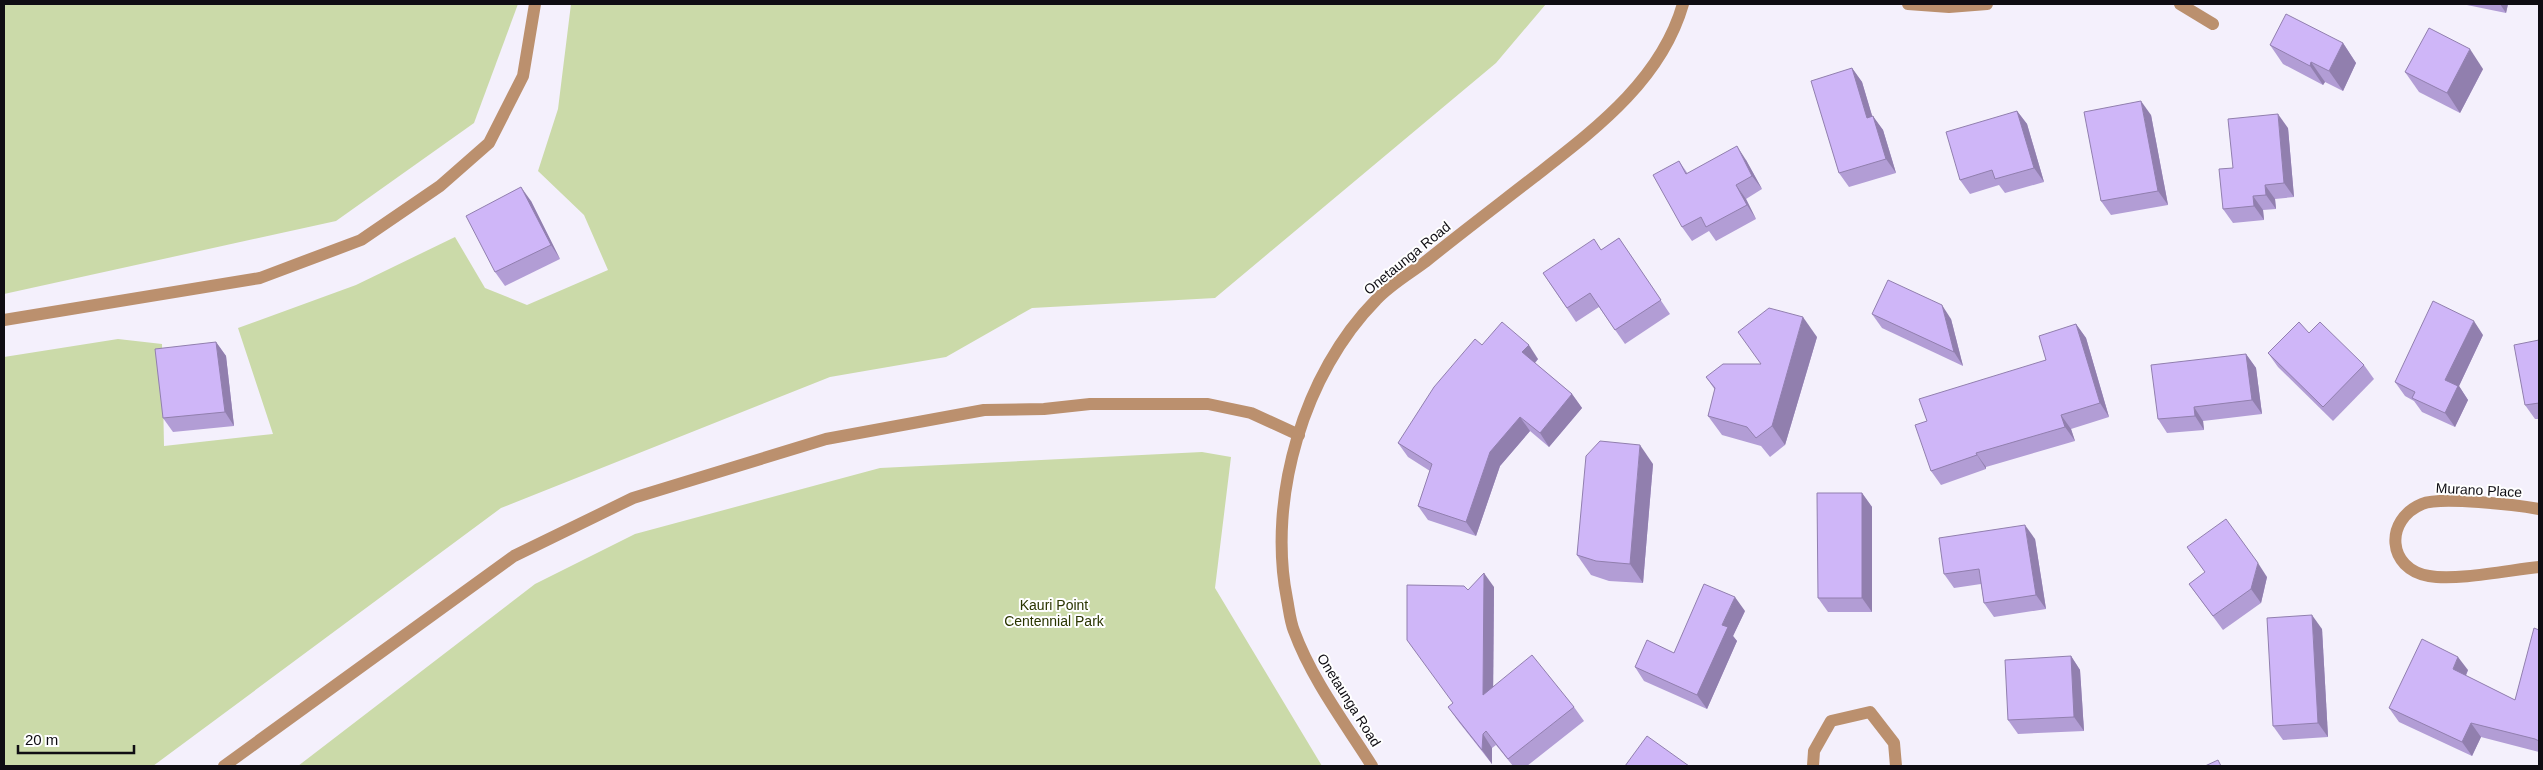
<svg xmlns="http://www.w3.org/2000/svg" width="2543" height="770" font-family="Arial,sans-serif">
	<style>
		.green { fill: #cbdaa9 }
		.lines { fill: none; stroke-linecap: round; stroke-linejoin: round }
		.lane { stroke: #bb906e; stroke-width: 12 }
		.street { stroke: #bb906e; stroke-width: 12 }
		.wall { fill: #b29dd5 }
		.shaded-wall { fill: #917fae }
		.building { fill: #cfb6f8; stroke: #917fae }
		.labels { text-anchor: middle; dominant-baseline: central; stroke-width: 4; stroke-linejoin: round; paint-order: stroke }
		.street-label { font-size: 14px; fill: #0f0d13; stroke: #fff }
		.park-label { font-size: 14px; fill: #2a3500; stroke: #fff }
	</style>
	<rect width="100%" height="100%" fill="#f4f0fc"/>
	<g class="green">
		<polygon points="4,4 518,4 474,123 336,221 4,294"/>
		<polygon points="571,4 1546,4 1496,63 1215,298 1032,308 946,357 830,377 501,508 153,766 4,766 4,357 118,339 162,344 164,446 273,434 238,328 356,285 455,237 485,288 527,305 608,270 584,215 538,171 558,109"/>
		<polygon points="1202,452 1231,457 1215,588 1322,766 298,766 535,584 635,534 880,468"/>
	</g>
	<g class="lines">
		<g class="lane">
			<polyline points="1908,4 1949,7 1987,4"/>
			<polyline points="2180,4 2213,24"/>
			<polyline points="4,320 260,278 361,240 440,186 489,143 523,76 535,4"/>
			<polyline points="224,766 514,556 633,498 826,439 984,410 1044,409 1090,404 1208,404 1251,413 1299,435"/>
		</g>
		<g class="street">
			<path d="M2539,509C2517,505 2440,496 2422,504C2384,520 2387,569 2429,576C2456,581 2510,570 2539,567"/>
			<path d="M1372,766C1345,723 1312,680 1294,631C1290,621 1289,609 1287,599C1267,498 1304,373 1376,300C1390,285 1409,274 1425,262C1461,233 1498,205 1534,177C1594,130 1661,81 1683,4"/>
			<polyline points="1813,766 1814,751 1831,721 1870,712 1894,743 1896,766"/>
		</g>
	</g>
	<g class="wall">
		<polygon points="2462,4 2508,4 2506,13"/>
		<polygon points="2343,43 2356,63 2343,91 2325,82 2323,85 2283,64 2270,45"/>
		<polygon points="1852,68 1862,82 1872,116 1883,130 1896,173 1849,187 1839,173"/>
		<polygon points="2483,69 2460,113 2419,92 2405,72"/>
		<polygon points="2017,111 2027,124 2044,182 2005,193 1999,185 1970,194 1960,180"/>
		<polygon points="2151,115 2168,205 2111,215 2101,201"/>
		<polygon points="2288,128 2294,197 2275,199 2276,209 2263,210 2264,220 2233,223 2223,209 2233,168"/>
		<polygon points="1746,160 1762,189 1746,199 1756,219 1716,241 1709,231 1692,241 1682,227 1679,161 1688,174"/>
		<polygon points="531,201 560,259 505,286 495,272"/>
		<polygon points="1619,238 1670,314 1625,344 1599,307 1576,322 1543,273 1601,250"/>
		<polygon points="1872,314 1951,319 1963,366 1882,328"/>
		<polygon points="2076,324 2086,338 2109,417 2071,429 2075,441 1986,467 1986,469 1941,485 1931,471 1927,421 2046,360"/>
		<polygon points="2309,333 2364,365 2374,379 2333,421 2278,367 2268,353"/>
		<polygon points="2483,335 2459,386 2468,400 2455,427 2422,412 2414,401 2405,396 2395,382"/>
		<polygon points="1817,337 1785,445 1770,457 1761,446 1722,435 1708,416 1715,390 1706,377 1761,364"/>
		<polygon points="2539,340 2539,419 2535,419 2525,405"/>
		<polygon points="216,342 226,356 234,426 173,432 163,418"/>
		<polygon points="1482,345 1538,359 1535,363 1572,394 1582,408 1549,447 1530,431 1500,466 1476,536 1428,520 1418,506 1430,471 1408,457 1398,443"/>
		<polygon points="2246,354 2256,368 2262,414 2203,421 2204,430 2167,433 2158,419"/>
		<polygon points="1653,464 1643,583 1609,581 1591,575 1577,555"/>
		<polygon points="1862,493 1872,507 1872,612 1828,612 1818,598"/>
		<polygon points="2035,539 2046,609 1994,617 1984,603 1981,584 1954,588 1944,574"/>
		<polygon points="2267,577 2261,603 2223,630 2189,584"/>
		<polygon points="1494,587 1493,687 1574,707 1584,721 1527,766 1513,766 1496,745 1492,748 1492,764 1458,721 1448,707 1453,703 1468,590"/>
		<polygon points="1745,611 1733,636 1737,641 1707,709 1644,681 1635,667 1674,653"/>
		<polygon points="2322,629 2328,737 2283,740 2273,726"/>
		<polygon points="2539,630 2539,752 2481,737 2472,756 2399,722 2389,708 2468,670 2466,676 2515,700"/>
		<polygon points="2071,656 2080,670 2084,731 2018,734 2008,720"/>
	</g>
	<g class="shaded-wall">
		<polygon points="2500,4 2508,4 2506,13"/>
		<polygon points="2343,43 2356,63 2343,91 2329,71"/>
		<polygon points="2470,49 2483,69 2460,113 2447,93"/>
		<polygon points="2311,62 2325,82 2323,85 2310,66"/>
		<polygon points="1852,68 1862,82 1877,132 1867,118"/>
		<polygon points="2141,101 2151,115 2168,205 2158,191"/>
		<polygon points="2017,111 2027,124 2044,182 2034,168"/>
		<polygon points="2278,114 2288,128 2294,197 2284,183"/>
		<polygon points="1873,116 1883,130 1896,173 1886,159"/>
		<polygon points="1737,146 1746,160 1762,189 1752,176"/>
		<polygon points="1736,185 1746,199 1756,219 1747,205"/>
		<polygon points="2265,185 2275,199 2276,209 2266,195"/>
		<polygon points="521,187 531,201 560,259 551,245"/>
		<polygon points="2253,196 2263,210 2264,220 2254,206"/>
		<polygon points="1942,305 1951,319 1963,366 1954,352"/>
		<polygon points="1803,317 1817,337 1785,445 1772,426"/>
		<polygon points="2474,321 2483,335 2459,386 2468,400 2455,427 2445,413 2445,380"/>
		<polygon points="2076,324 2086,338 2109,417 2100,403"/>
		<polygon points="216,342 226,356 234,426 225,412"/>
		<polygon points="1529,345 1538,359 1532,366 1522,352"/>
		<polygon points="2246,354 2256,368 2262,414 2252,400"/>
		<polygon points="1572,394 1582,408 1549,447 1540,433"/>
		<polygon points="2194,407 2203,421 2204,430 2195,416"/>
		<polygon points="2061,415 2071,429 2075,441 2065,427"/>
		<polygon points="1520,417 1530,431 1500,466 1476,536 1466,522 1490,452"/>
		<polygon points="1640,445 1653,464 1643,583 1630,564"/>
		<polygon points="1976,453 1986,467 1986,469 1977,455"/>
		<polygon points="1862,493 1872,507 1872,612 1862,598"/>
		<polygon points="2025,525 2035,539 2046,609 2036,595"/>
		<polygon points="2258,563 2267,577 2261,603 2251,589"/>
		<polygon points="1484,573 1494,587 1493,709 1483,695"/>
		<polygon points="1735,597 1745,611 1733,636 1737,641 1707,709 1697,695 1722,625"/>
		<polygon points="2312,615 2322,629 2328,737 2318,723"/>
		<polygon points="2071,656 2080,670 2084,731 2074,717"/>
		<polygon points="2458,657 2468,670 2462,683 2453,669"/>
		<polygon points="2471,723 2481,737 2472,756 2462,742"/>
		<polygon points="1483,734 1492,748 1492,764 1482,750"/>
	</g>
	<g class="building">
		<polygon points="2286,14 2343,43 2329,71 2311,62 2310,66 2270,45"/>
		<polygon points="2429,28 2470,49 2447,93 2405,72"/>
		<polygon points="1852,68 1867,118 1873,116 1886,159 1839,173 1811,81"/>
		<polygon points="2141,101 2158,191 2101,201 2084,112"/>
		<polygon points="2017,111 2034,168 1995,179 1992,170 1960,180 1946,132"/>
		<polygon points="2278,114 2284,183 2265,185 2266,195 2253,196 2254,206 2223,209 2219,169 2233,168 2228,119"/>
		<polygon points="1737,146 1752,176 1736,185 1747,205 1706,227 1701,217 1682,227 1653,175 1679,161 1686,174"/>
		<polygon points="521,187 551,245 495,272 466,216"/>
		<polygon points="1619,238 1661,300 1615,330 1590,293 1567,308 1543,273 1594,239 1601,250"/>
		<polygon points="1888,280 1942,305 1954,352 1872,314"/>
		<polygon points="2433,301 2474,321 2445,380 2458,386 2445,413 2412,398 2415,392 2395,382"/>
		<polygon points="1769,308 1803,317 1772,426 1756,438 1747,427 1708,416 1715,388 1706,377 1723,364 1761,364 1738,332"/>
		<polygon points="1502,322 1529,345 1522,352 1572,394 1540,433 1520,417 1490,452 1466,522 1418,506 1432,464 1398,443 1434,387 1475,339 1482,345"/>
		<polygon points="2299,322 2309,333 2320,322 2364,365 2323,407 2268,353"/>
		<polygon points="2076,324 2100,403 2061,415 2065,427 1976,453 1977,455 1931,471 1915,425 1927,421 1919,399 2046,360 2039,336"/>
		<polygon points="2539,340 2539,403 2525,405 2514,345"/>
		<polygon points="216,342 225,412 163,418 155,349"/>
		<polygon points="2246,354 2252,400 2194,407 2195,416 2158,419 2151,365"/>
		<polygon points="1600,441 1640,445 1630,564 1596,561 1577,555 1586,456"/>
		<polygon points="1817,493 1862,493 1862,598 1818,598"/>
		<polygon points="2226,519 2258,563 2251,589 2213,616 2189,584 2205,572 2187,547"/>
		<polygon points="2025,525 2036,595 1984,603 1979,569 1944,574 1939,538"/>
		<polygon points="1484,573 1483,695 1532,655 1574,707 1508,759 1486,731 1483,734 1482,750 1448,707 1453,703 1407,640 1407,585 1464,586 1468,590"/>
		<polygon points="1704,584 1735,597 1722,625 1728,627 1697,695 1635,667 1647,640 1674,653"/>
		<polygon points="2312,615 2318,723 2273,726 2267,618"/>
		<polygon points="2534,628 2539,630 2539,741 2535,739 2471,723 2462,742 2389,708 2422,639 2458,657 2453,669 2515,700"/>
		<polygon points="2071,656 2074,717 2008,720 2005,660"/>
		<polygon points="1647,736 1689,766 1625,766"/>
		<polygon points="2218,760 2221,766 2205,766"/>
	</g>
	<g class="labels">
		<g class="street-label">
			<text transform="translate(1407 258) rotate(-39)">Onetaunga Road</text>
			<text transform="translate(2479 490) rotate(3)">Murano Place</text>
			<text transform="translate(1349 700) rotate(58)">Onetaunga Road</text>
		</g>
		<g class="park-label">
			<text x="1054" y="605">Kauri Point<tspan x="1054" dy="16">Centennial Park</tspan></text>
		</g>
	</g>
	<rect width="2543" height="770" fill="none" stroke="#0f0d13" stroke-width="10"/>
	<path d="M18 745v8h116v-8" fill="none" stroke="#0f0d13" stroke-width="2.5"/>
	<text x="25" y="745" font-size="15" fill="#0f0d13" stroke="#ffffff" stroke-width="4" paint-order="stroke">20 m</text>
</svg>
